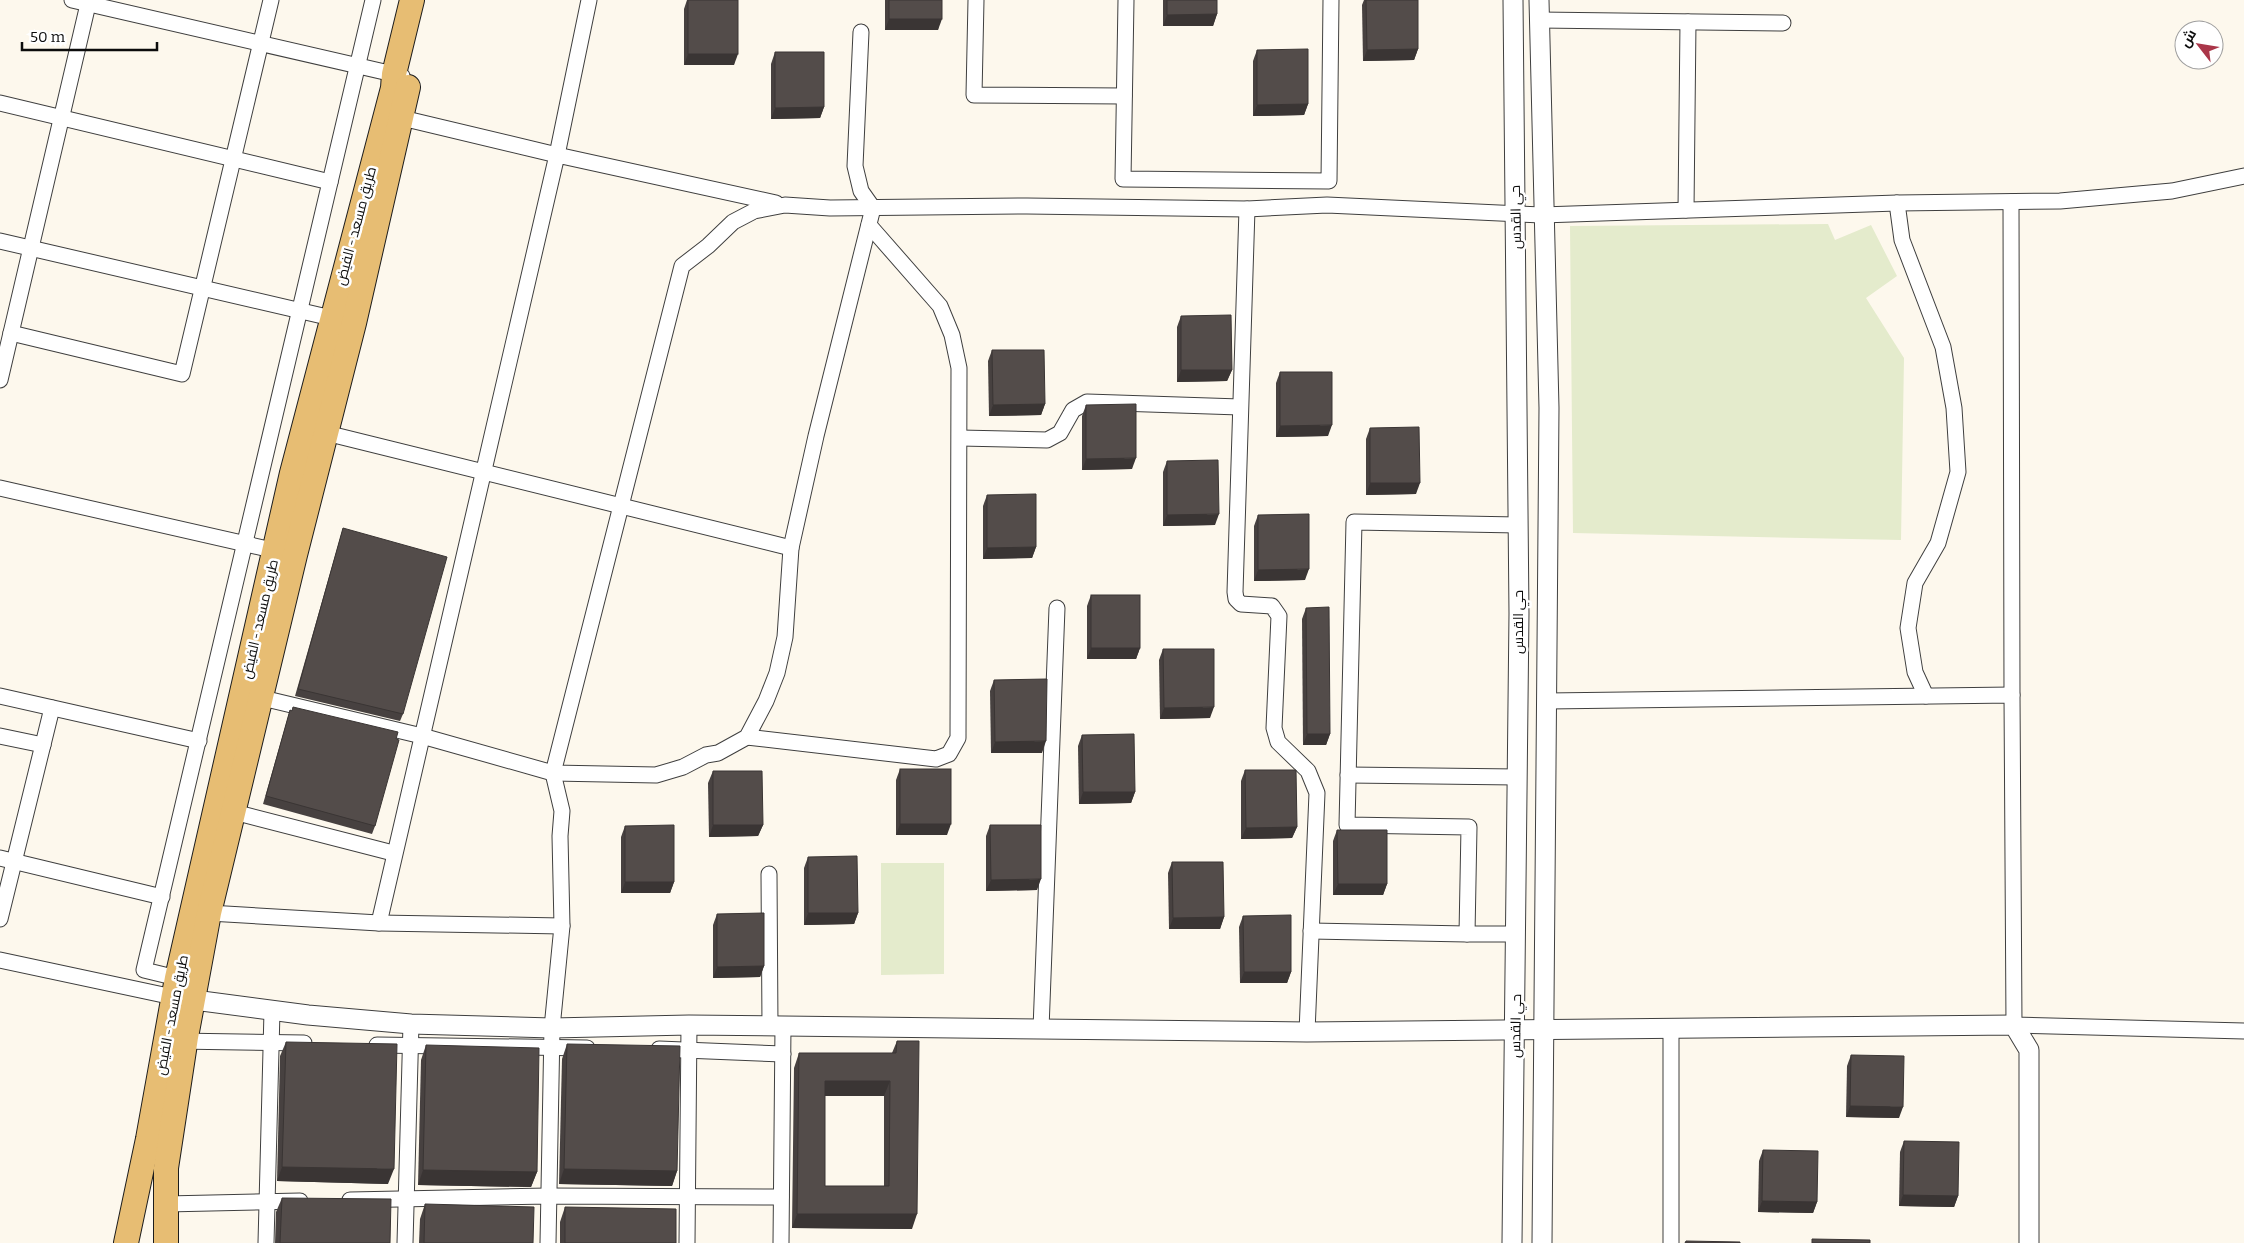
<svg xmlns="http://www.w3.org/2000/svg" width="2244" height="1243" font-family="Bitter,Cairo,serif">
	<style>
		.pitch { fill: #e4ebcc }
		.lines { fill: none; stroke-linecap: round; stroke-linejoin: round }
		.minor-casing { stroke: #3f3f3f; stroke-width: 17 }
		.tertiary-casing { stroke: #3f3f3f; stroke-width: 21 }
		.primary-casing { stroke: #1d1d1d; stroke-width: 26 }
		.minor { stroke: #fff; stroke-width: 15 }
		.tertiary { stroke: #fff; stroke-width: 19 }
		.primary { stroke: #e7bd73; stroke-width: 24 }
		.wall { fill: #474140; fill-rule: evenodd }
		.shaded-wall { fill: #3a3534 }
		.building { fill: #534c4a; stroke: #3a3534; fill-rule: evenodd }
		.labels { text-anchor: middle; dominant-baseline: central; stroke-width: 5; stroke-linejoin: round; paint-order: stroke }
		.street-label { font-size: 14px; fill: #0c0c0c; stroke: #fff }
	</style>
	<rect width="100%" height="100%" fill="#fdf8ed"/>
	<g class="pitch">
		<polygon points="1828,224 1835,240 1871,225 1897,276 1866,298 1904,358 1901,540 1573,533 1570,226"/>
		<polygon points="881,863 944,863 944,974 881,975"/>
	</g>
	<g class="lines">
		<g class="minor-casing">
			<g id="minor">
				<polyline points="72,0 402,76"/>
				<polyline points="976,0 974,95 1124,96"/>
				<polyline points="1126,0 1123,179 1329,181 1331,0"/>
				<polyline points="1539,20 1783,23"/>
				<polyline points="0,103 330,182"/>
				<polyline points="402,118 557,155 589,0"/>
				<polyline points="2011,202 2012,695"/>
				<polyline points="1897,203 1902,240 1943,347 1954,408 1958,472 1938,543 1915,583 1908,628 1915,672 1926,696"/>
				<polyline points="1247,209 1235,592 1236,599 1241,604 1272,606 1279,616 1274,728 1278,742 1308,771 1317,793 1307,1032"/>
				<polyline points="1686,210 1688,22"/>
				<polyline points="0,241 340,320"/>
				<polyline points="11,333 182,374 271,0"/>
				<polyline points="0,380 89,0"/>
				<polyline points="326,433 791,548"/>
				<polyline points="960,438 1047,440 1060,433 1073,410 1087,402 1240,407"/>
				<polyline points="0,488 281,552"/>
				<polyline points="0,696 199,741"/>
				<polyline points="254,696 422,736 553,773 656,775 683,767 706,755 718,753 747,737 766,701 777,673 785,637 791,548 816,436 873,208 861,191 855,166 861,32"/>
				<polyline points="1547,701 2012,695 2014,1025 2244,1031"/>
				<polyline points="0,736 43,745"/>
				<polyline points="747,737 936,759 949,754 958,738 959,368 952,335 940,306 869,225"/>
				<polyline points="1348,775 1517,777"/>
				<polyline points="234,812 393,853"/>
				<polyline points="0,858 162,897"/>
				<polyline points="769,874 770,1026"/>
				<polyline points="209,913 379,923 557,155 776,203"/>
				<polyline points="0,919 52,708"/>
				<polyline points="379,923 562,926"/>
				<polyline points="1311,931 1467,934"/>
				<polyline points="1516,934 1467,934 1469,827 1347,825 1354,522 1518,525"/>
				<polyline points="0,960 173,997"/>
				<polyline points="177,978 144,970 373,0"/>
				<polyline points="1041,1029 1057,608"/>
				<polyline points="177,1041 304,1043"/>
				<polyline points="377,1045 587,1048"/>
				<polyline points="659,1049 783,1054"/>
				<polyline points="350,1200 548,1196 781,1197"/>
				<polyline points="166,1204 300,1201"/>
				<polyline points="266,1243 272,1011"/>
				<polyline points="405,1243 411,1024"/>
				<polyline points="548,1243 552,1028 562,926 560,836 562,811 553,773 682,266 708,246 733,222 754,211 785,205 830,208 1027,206 1247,209 1327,205 1542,215 1897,203 2060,201 2172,191 2244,176"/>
				<polyline points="687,1243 689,1025"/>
				<polyline points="781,1243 783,1026"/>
				<polyline points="1671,1243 1671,1029"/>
			</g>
		</g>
		<g class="tertiary-casing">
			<g id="tertiary">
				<polyline points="1539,0 1549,408 1542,1243"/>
				<polyline points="179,998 308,1015 411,1024 552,1028 689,1025 1307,1032 2014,1025 2029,1050 2029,1243"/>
				<polyline points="1512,1243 1519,613 1513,0"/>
			</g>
		</g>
		<g class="primary-casing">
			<g id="primary">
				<polyline points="126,1243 148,1139 177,978 292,473 393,88 394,74 412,0"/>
				<polyline points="166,1243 166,1168 186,1037 209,913 295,555 354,323 408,87"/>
			</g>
		</g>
		<use href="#minor" class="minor"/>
		<use href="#tertiary" class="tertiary"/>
		<use href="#primary" class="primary"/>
	</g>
	<g class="wall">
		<polygon points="687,0 738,0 734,65 684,65 684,9"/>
		<polygon points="885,0 942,0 938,30 885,30"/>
		<polygon points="1163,0 1217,0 1217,14 1213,26 1163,26"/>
		<polygon points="1364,0 1418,0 1418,49 1414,60 1363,61 1362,5"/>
		<polygon points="1257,50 1308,104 1304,115 1253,116 1253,61"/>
		<polygon points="775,52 824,107 820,118 771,119 771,64"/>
		<polygon points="1181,316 1232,370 1227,381 1177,382 1177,327"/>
		<polygon points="992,350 1045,404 1041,415 989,416 988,361"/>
		<polygon points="1280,372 1328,436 1276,437 1276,383"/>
		<polygon points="1086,405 1132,469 1082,470 1082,416"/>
		<polygon points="1370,428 1416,494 1366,495 1366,439"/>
		<polygon points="1167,461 1215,525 1163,526 1163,472"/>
		<polygon points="987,495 1036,547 1032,558 983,559 983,506"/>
		<polygon points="1258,515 1305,580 1254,581 1254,526"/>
		<polygon points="343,528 403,714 400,721 295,696"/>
		<polygon points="1091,595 1140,648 1136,659 1087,659 1087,606"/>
		<polygon points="1306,608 1330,734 1326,745 1303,745 1302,619"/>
		<polygon points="1163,649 1210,718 1160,719 1159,660"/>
		<polygon points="994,680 1042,753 991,753 990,691"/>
		<polygon points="290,710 396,739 375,826 372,834 263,804"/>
		<polygon points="1082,735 1135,792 1131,803 1079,804 1078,746"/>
		<polygon points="900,769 947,835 896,835 896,780"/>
		<polygon points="1245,770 1297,827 1292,838 1241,839 1241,781"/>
		<polygon points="713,771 763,825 758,836 709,837 708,783"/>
		<polygon points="990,825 1037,890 986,891 986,836"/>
		<polygon points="625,826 674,882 670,893 621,893 621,837"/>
		<polygon points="1337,830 1387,884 1383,895 1333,895 1333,841"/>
		<polygon points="808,857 858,913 854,924 804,925 804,868"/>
		<polygon points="1172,862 1224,917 1220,929 1169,929 1168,873"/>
		<polygon points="717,914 764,966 760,977 713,978 713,925"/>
		<polygon points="1243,916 1291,972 1287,983 1240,983 1239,927"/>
		<path d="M897,1041L912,1229L792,1228L794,1068L799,1053H892ZM825,1096H884V1186H825Z"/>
		<polygon points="286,1042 388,1184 277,1181 280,1056"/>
		<polygon points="567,1044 677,1171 672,1186 559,1184 562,1059"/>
		<polygon points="426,1045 537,1172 531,1187 418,1185 421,1060"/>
		<polygon points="1851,1055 1899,1118 1846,1117 1847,1066"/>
		<polygon points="1904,1141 1958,1196 1954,1207 1899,1206 1900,1152"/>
		<polygon points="1763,1150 1817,1202 1813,1213 1758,1212 1759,1161"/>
		<polygon points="282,1198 390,1243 275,1243 276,1212"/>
		<polygon points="425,1204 533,1243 419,1243 420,1219"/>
		<polygon points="565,1207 676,1243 560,1243 560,1222"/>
	</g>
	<g class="shaded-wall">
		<polygon points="1217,14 1213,26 1163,26 1167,15"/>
		<polygon points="889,19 942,19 938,30 885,30"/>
		<polygon points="1418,49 1414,60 1363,61 1367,50"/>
		<polygon points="688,54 738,54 734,65 684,65"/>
		<polygon points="1308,104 1304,115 1253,116 1257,105"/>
		<polygon points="824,107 820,118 771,119 775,108"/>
		<polygon points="1181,370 1232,370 1227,381 1177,382"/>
		<polygon points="1045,404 1041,415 989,416 993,405"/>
		<polygon points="1332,425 1328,436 1276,437 1280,426"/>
		<polygon points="1136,458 1132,469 1082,470 1086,459"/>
		<polygon points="1370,483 1420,483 1416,494 1366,495"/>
		<polygon points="1219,514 1215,525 1163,526 1167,515"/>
		<polygon points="1036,547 1032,558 983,559 987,548"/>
		<polygon points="1309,569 1305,580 1254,581 1258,570"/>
		<polygon points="1091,648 1140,648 1136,659 1087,659"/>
		<polygon points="1214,707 1210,718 1160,719 1164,708"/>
		<polygon points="1307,734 1330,734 1326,745 1303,745"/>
		<polygon points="1046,741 1042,753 991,753 995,742"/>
		<polygon points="1083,792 1135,792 1131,803 1079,804"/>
		<polygon points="900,824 951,824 947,835 896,835"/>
		<polygon points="713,825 763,825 758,836 709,837"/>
		<polygon points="1297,827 1292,838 1241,839 1246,828"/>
		<polygon points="1041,879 1037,890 986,891 991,880"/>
		<polygon points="625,882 674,882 670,893 621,893"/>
		<polygon points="1338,884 1387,884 1383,895 1333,895"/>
		<polygon points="808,913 858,913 854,924 804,925"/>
		<polygon points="1224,917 1220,929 1169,929 1173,918"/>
		<polygon points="764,966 760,977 713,978 717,967"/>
		<polygon points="1244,972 1291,972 1287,983 1240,983"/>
		<polygon points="825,1081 890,1081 884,1096 820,1096"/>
		<polygon points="1850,1106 1903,1107 1899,1118 1846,1117"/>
		<polygon points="282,1167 394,1169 388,1184 277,1181"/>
		<polygon points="564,1169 677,1171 672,1186 559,1184"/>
		<polygon points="423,1170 537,1172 531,1187 418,1185"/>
		<polygon points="1903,1195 1958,1196 1954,1207 1899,1206"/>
		<polygon points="1762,1201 1817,1202 1813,1213 1758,1212"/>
		<polygon points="797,1214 917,1214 912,1229 792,1228"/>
	</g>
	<g class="building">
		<rect x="688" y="0" width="50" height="54"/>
		<rect x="889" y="0" width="53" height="19"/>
		<polygon points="1167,0 1217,0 1217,14 1167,15"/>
		<polygon points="1366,0 1418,0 1418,49 1367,50"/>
		<polygon points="1308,49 1308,104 1257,105 1257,50"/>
		<polygon points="775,52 824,52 824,107 775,108"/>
		<polygon points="1231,315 1232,370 1181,370 1181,316"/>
		<polygon points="992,350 1044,350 1045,404 993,405"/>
		<polygon points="1280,372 1332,372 1332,425 1280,426"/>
		<polygon points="1136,404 1136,458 1086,459 1086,405"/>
		<polygon points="1419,427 1420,483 1370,483 1370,428"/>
		<polygon points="1218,460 1219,514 1167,515 1167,461"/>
		<polygon points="1036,494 1036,547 987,548 987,495"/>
		<polygon points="1309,514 1309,569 1258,570 1258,515"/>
		<polygon points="343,528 447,557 403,714 298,689"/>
		<rect x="1091" y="595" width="49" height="53"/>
		<polygon points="1329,607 1330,734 1307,734 1306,608"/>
		<polygon points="1163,649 1214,649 1214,707 1164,708"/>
		<polygon points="1047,679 1046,741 995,742 994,680"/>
		<polygon points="293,707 398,732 396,739 399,740 375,826 266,796 290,710 292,711"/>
		<polygon points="1134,734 1135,792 1083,792 1082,735"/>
		<rect x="900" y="769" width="51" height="55"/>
		<polygon points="1245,770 1296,770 1297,827 1246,828"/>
		<polygon points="713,771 762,771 763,825 713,825"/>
		<polygon points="674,825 674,882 625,882 625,826"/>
		<polygon points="990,825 1041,825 1041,879 991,880"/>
		<polygon points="1337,830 1387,830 1387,884 1338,884"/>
		<polygon points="857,856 858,913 808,913 808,857"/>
		<polygon points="1172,862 1223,862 1224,917 1173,918"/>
		<polygon points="764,913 764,966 717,967 717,914"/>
		<polygon points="1291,915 1291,972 1244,972 1243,916"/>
		<path d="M897,1041H919L917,1214H797L799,1053H896ZM825,1081H890L889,1186H825Z"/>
		<polygon points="286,1042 397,1044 394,1169 282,1167"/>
		<polygon points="567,1044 680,1046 677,1171 564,1169"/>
		<polygon points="426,1045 539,1048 537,1172 423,1170"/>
		<polygon points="1851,1055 1904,1056 1903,1107 1850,1106"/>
		<polygon points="1904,1141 1959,1142 1958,1196 1903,1195"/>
		<polygon points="1763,1150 1818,1151 1817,1202 1762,1201"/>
		<polygon points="282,1198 391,1199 390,1243 280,1243"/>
		<polygon points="425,1204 534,1207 533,1243 424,1243"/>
		<polygon points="565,1207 676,1209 676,1243 565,1243"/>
		<polygon points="1812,1239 1870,1240 1870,1243 1812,1243"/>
		<polygon points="1686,1241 1740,1242 1740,1243 1685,1243"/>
	</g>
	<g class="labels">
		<g class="street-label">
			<text transform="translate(1516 217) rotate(-91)">حي القدس</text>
			<text transform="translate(356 226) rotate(-75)">طريق مسعد - الفيض</text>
			<text transform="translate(260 619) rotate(-77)">طريق مسعد - الفيض</text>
			<text transform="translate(1518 622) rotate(-90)">حي القدس</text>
			<text transform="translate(172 1015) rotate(-79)">طريق مسعد - الفيض</text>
			<text transform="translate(1516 1026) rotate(-89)">حي القدس</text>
		</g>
	</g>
	<g transform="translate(2199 45) rotate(301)"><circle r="24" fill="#ffffff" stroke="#9e9e9e"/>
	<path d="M0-4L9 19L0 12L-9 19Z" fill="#aa3649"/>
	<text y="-8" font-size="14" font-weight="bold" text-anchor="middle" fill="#0c0c0c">ش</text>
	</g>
	<path d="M22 42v8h135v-8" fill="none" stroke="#0c0c0c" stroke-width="2.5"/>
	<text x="30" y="42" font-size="15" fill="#0c0c0c" stroke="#ffffff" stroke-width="4" paint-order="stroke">50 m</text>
</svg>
